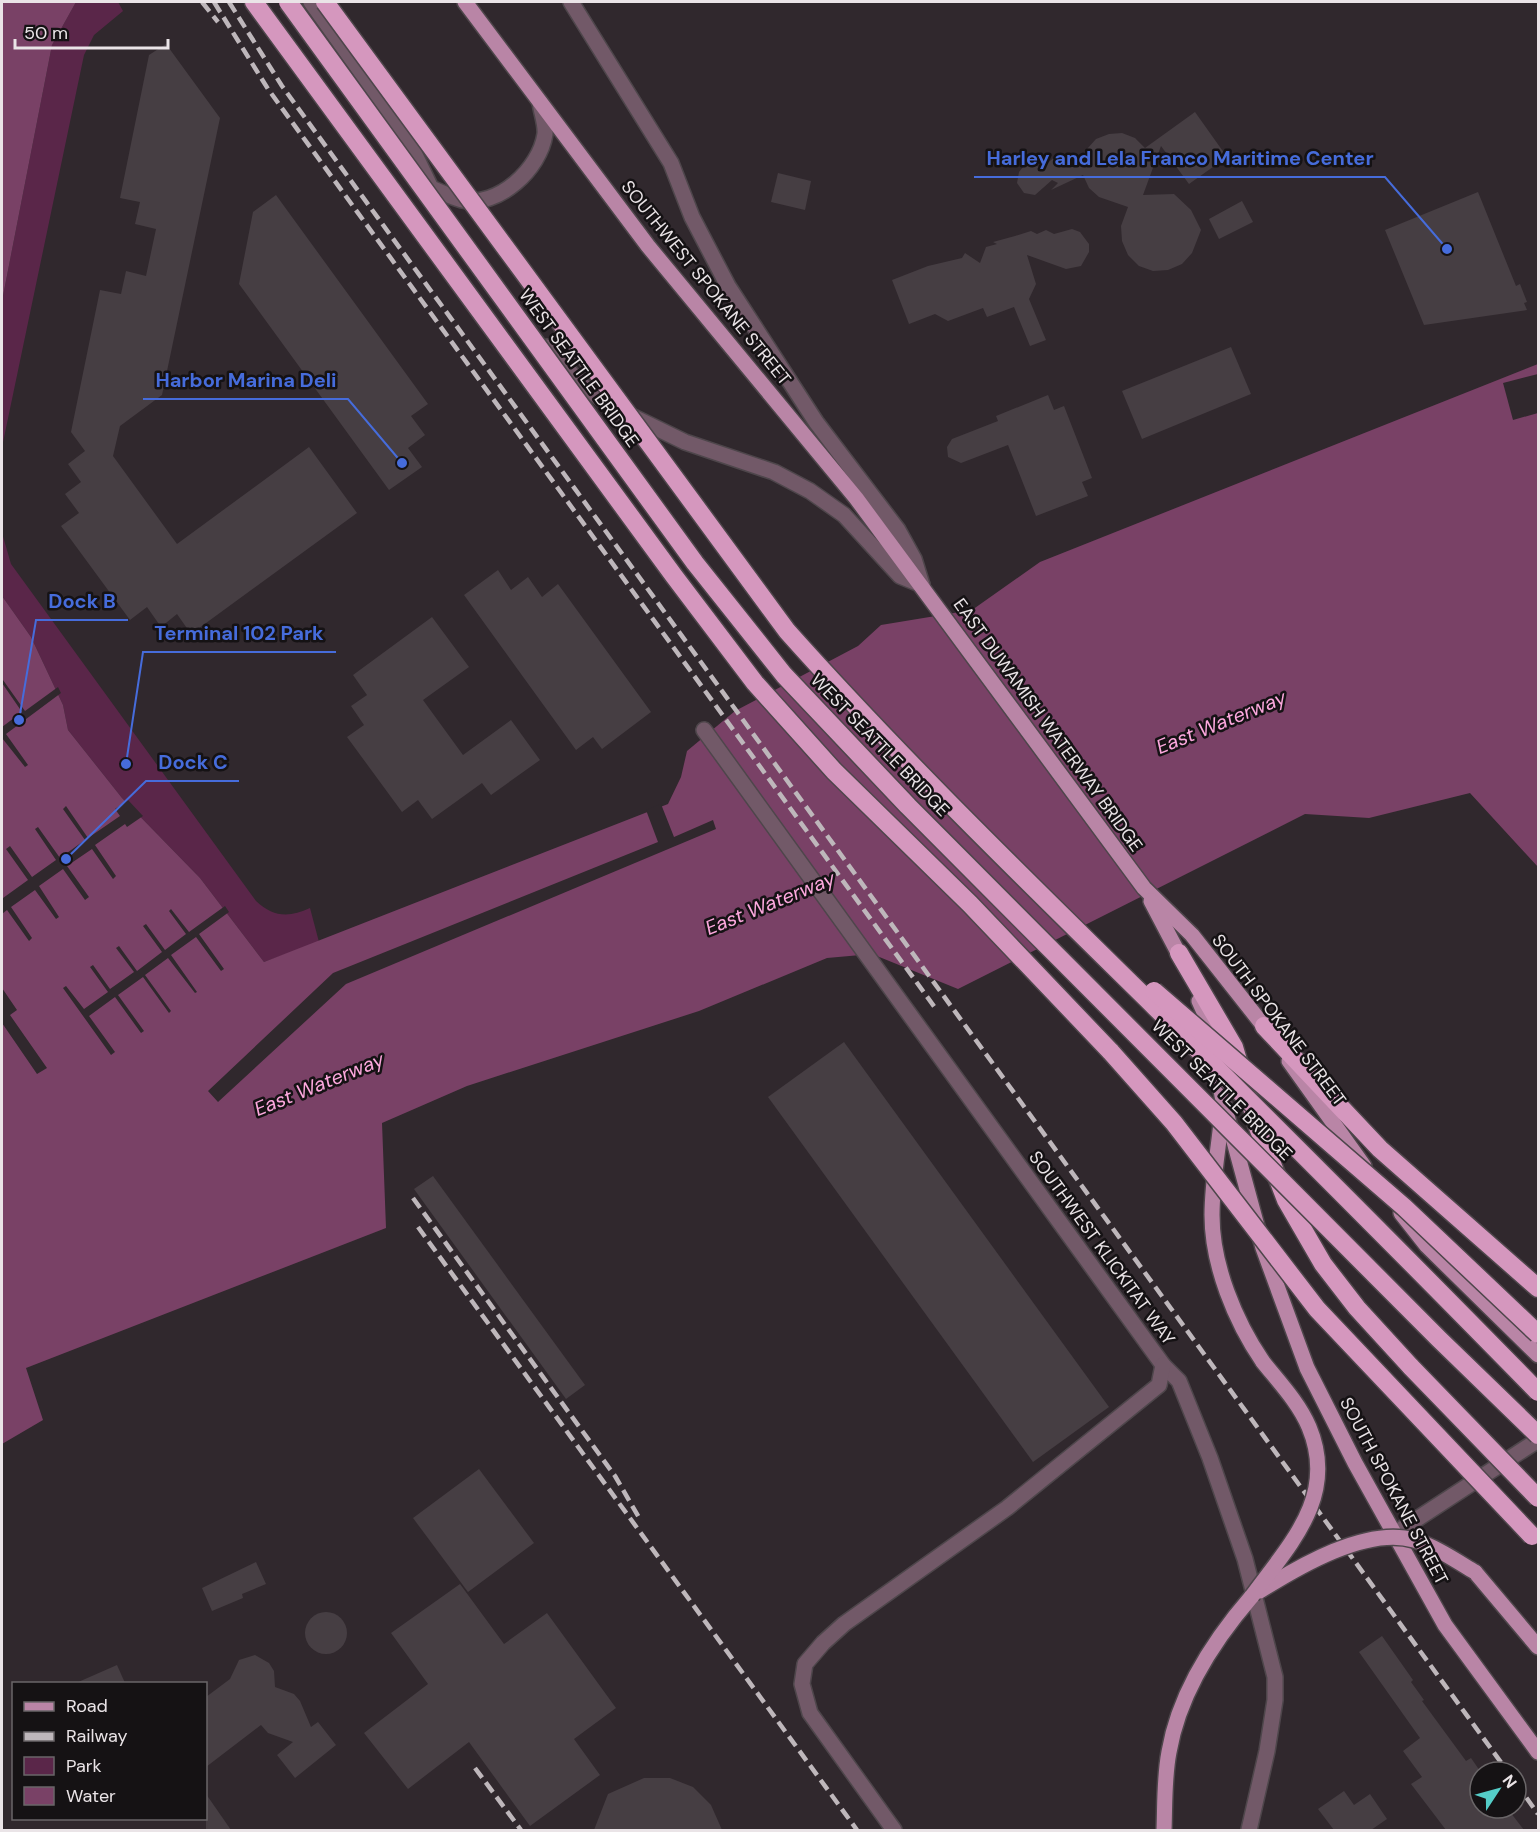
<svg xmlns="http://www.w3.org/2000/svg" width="1540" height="1832" font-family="'DM Sans',sans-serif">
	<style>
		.green { fill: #5a2649 }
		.water { fill: #794166 }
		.pier { fill: #30282d }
		.building { fill: #463e43 }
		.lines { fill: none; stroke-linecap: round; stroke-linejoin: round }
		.minor-casing { stroke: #4e464b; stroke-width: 18 }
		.major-casing { stroke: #4e464b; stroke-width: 18 }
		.highway-casing { stroke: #4e464b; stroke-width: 21 }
		.minor { stroke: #725968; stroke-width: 15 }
		.major { stroke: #b985a6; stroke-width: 15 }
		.highway { stroke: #d597be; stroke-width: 18 }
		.rail { stroke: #beb7bb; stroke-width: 4.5; stroke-dasharray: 12 6; stroke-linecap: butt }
		.major-bridge-casing { stroke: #4e464b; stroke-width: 18; stroke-linecap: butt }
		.highway-bridge-casing { stroke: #4e464b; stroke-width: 21; stroke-linecap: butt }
		.major-bridge { stroke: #b985a6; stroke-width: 15 }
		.highway-bridge { stroke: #d597be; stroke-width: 18 }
		.labels { text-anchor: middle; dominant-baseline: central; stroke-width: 5; stroke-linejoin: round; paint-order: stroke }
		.street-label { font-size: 18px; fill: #eae4e7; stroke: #151214 }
		.water-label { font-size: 20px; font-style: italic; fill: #fda8de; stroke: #151214 }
		.leader { fill: none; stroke: #466cdb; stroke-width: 2 }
		.callout-dot { fill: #466cdb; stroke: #151214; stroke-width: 2 }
		.callout-label { font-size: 20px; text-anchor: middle; font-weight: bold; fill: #466cdb; stroke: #151214; stroke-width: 5; stroke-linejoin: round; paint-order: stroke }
	</style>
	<rect width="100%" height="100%" fill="#30282d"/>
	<g class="green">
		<polygon points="76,2 118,2 123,11 94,35 84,55 2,447 2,301 52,45"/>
		<path d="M2,533L11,564L256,901C273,917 289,918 310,908L319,942L264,962L200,878L122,798L68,730L63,705L31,637L2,596Z"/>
	</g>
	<g class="water">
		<polygon points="2,2 76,2 52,45 2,301"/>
		<polygon points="1538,364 1538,867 1470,793 1369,818 1305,814 958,989 872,954 827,958 699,1011 467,1086 382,1123 386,1228 26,1368 43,1420 2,1444 2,596 31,637 63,705 68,730 122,798 200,878 264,962 668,804 681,777 687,751 735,711 858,646 881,625 972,610 1040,562"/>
	</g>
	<g class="pier">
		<polygon points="1538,374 1538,413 1513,420 1503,383"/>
		<polygon points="3,680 25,711 58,687 61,693 6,734 28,765 25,767 2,738 2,727 22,712 2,683"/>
		<polygon points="128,800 143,816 127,827 125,824 95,845 116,876 113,879 92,849 67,866 89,897 85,900 63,869 39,886 59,917 56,919 35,890 11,907 32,938 29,941 7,910 2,914 2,896 3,898 28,880 6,849 10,846 32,877 56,860 35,829 38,827 60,858 85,840 63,809 66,806 88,838 120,816 115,809"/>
		<polygon points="661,804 674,837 713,820 716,829 346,984 218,1102 208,1091 333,973 658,842 646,810"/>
		<polygon points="225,906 229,912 199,934 224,969 221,971 196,937 171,955 197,992 195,993 168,958 145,975 171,1011 169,1013 143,977 118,995 144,1031 141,1033 115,997 89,1016 115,1052 111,1055 63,988 66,986 84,1009 108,992 90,967 93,965 110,989 134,972 116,948 119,946 137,971 162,952 143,926 146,924 165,950 186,934 169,911 171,909 189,932"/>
		<polygon points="2,988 17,1010 10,1015 47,1068 37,1074 2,1023"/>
	</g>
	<g class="building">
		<polygon points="166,44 220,118 162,395 120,426 113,456 177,544 309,447 357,513 191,634 177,614 161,627 147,607 130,620 61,526 79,513 65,494 81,482 68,464 85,451 71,432 100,290 121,294 126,271 146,276 156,229 135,224 140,202 120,198 149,55"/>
		<polygon points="1195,112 1227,157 1189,184 1161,146 1143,195 1174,194 1191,210 1201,230 1192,253 1182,264 1168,270 1153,271 1139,266 1128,255 1122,241 1121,226 1128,207 1099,197 1089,188 1083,175 1051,190 1058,183 1052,180 1035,195 1024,193 1017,183 1019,172 1023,167 1034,165 1042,168 1059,153 1079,158 1096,139 1109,134 1122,133 1135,138 1145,148"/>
		<polygon points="778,173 811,181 805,210 771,202"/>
		<polygon points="1478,192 1516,286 1520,284 1527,302 1524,303 1527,310 1424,325 1385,230"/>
		<polygon points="276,195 428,404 411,416 425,435 408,448 422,467 389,490 239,284 253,212"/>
		<polygon points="1242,201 1253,222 1219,239 1209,219"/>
		<polygon points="1072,229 1080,232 1089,244 1089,252 1081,266 1066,269 1027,255 1036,284 1029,299 1046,340 1030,346 1014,307 987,317 983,308 948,321 935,314 909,324 892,280 928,266 962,258 965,253 980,263 986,247 997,244 993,242 1015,236 1031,231 1037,234 1046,230 1054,234"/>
		<polygon points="1231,347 1251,394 1142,439 1122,391"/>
		<polygon points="1048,395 1054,410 1064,406 1092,478 1082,482 1088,496 1036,516 1008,445 961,463 948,457 947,447 952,439 998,421 996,416"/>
		<polygon points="498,570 511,590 528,577 542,597 558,584 651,712 602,749 593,737 576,750 464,595"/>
		<polygon points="432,617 469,667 423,700 463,755 511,720 540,760 491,795 482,783 432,819 418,800 402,812 347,737 364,725 351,706 367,695 353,675"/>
		<polygon points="844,1042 1109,1407 1033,1462 768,1097"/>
		<polygon points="433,1176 585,1385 566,1399 414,1189"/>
		<polygon points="479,1469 534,1543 468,1592 413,1518"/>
		<polygon points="256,1562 266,1584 242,1594 243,1598 212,1611 202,1588"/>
		<polygon points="460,1584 504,1644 547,1613 616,1708 574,1739 600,1775 530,1826 469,1742 408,1789 364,1733 428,1684 391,1633"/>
		<circle cx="326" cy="1633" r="21"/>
		<polygon points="1382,1636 1413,1680 1411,1682 1424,1700 1422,1701 1466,1761 1471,1758 1480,1771 1480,1808 1507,1808 1524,1830 1446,1830 1411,1784 1422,1777 1403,1751 1420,1738 1359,1652"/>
		<polygon points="255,1655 269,1663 274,1671 275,1687 294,1694 300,1701 311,1727 318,1722 336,1745 295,1778 277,1755 293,1742 268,1733 261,1725 206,1767 206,1697 230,1679 239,1660"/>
		<polygon points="117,1665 125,1683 76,1683"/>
		<polygon points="644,1778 670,1778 693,1787 711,1805 722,1830 594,1830 608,1794"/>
		<polygon points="1344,1791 1354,1805 1370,1794 1387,1819 1371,1830 1334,1830 1318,1809"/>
		<polygon points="206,1794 231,1830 206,1830"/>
	</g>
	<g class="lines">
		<g class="minor-casing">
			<g id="minor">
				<path d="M311,2L405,134L431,188C441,192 451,197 462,200C498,208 540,169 545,134C546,124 541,112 540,102"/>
				<polyline points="571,2 671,163 692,217 728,286 816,422 898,530 914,559 922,585"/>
				<polyline points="547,347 583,386 613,407 685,442 774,472 810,491 844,515 900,576 922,585"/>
				<polyline points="704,730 1163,1365 1179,1381 1210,1458 1245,1559 1275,1677 1275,1700 1267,1751 1249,1830"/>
				<polyline points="1394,1534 1538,1440"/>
				<polyline points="894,1830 810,1713 802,1684 805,1664 823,1643 844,1624 1007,1508 1159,1385 1163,1365"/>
			</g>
		</g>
		<g class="major-casing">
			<g id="major">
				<polyline points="465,2 648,246 856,498 1144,888 1192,935 1270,1034"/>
				<polyline points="1151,901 1183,962"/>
				<polyline points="1199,1001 1208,1021 1223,1101 1263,1248 1307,1368 1355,1463 1445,1625 1538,1752"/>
				<polyline points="1289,1061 1364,1166"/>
				<path d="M1222,1113C1219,1147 1212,1181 1212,1215C1212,1265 1235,1321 1263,1362"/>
				<polyline points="1401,1213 1427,1246 1538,1355"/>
				<polyline points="1475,1572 1538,1647"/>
				<path d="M1164,1830C1165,1805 1164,1778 1169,1752C1179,1693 1213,1641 1252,1596"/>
			</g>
		</g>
		<g class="highway-casing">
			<g id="highway">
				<polyline points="254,2 674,576 755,683 834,771 970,904 1111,1052"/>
				<polyline points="1179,953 1234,1047 1257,1125 1286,1200 1323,1264 1357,1308 1411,1367"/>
				<polyline points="1264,1026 1380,1149 1538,1288"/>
			</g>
		</g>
		<use href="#minor" class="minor"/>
		<use href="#major" class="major"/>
		<use href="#highway" class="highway"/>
		<g class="rail">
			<polyline points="202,2 218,22"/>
			<polyline points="214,2 268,89 936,1009"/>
			<polyline points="229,2 282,86 1508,1772"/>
			<polyline points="413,1198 615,1476 641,1521"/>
			<polyline points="418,1227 857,1830"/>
			<polyline points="475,1768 521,1830"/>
			<polyline points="1516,1783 1538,1814"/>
		</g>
		<g class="major-bridge-casing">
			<g id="major-bridge">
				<path d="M1260,1591C1298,1567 1367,1526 1414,1540C1436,1547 1455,1560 1475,1572"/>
				<path d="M1252,1596C1290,1544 1338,1496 1309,1427C1299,1403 1279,1382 1263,1362"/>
			</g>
		</g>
		<g class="highway-bridge-casing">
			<g id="highway-bridge">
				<polyline points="288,2 695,563 784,675 908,806 1439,1339 1538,1435"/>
				<path d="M325,2L787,631C904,762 1030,884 1155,1007C1284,1135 1412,1263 1538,1392"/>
				<polyline points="1154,991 1404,1207 1538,1334"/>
				<polyline points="1111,1052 1174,1123 1317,1309 1532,1536"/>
				<polyline points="1411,1367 1538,1498"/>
			</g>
		</g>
		<use href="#major-bridge" class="major-bridge"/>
		<use href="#highway-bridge" class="highway-bridge"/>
	</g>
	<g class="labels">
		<g class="street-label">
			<text transform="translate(706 283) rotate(51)">SOUTHWEST SPOKANE STREET</text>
			<text transform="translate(579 368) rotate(54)">WEST SEATTLE BRIDGE</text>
			<text transform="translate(1048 725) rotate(54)">EAST DUWAMISH WATERWAY BRIDGE</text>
			<text transform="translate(880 745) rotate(46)">WEST SEATTLE BRIDGE</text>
			<text transform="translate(1279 1020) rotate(53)">SOUTH SPOKANE STREET</text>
			<text transform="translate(1222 1090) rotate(45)">WEST SEATTLE BRIDGE</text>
			<text transform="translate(1102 1248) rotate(54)">SOUTHWEST KLICKITAT WAY</text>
			<text transform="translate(1394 1491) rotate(62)">SOUTH SPOKANE STREET</text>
		</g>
		<g class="water-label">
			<text transform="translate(1221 722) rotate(-22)">East Waterway</text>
			<text transform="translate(770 903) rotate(-22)">East Waterway</text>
			<text transform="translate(319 1084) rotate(-22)">East Waterway</text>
		</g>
	</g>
	<path class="leader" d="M1447 249L1385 177H974M402 463L348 399H143M19 720L36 620H128M126 764L143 652H336M66 859L146 781H239"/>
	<g class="callout-dot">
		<circle cx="1447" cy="249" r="6"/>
		<circle cx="402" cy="463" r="6"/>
		<circle cx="19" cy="720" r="6"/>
		<circle cx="126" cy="764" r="6"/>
		<circle cx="66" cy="859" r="6"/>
	</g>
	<g class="callout-label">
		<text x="1180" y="165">Harley and Lela Franco Maritime Center</text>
		<text x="246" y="387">Harbor Marina Deli</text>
		<text x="82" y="608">Dock B</text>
		<text x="239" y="640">Terminal 102 Park</text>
		<text x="193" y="769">Dock C</text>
	</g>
	<rect width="1540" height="1832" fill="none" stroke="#eae4e7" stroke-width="6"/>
	<rect x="12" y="1682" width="195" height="138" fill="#151214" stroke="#6a6668" stroke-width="1.5"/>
	<rect x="24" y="1702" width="30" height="9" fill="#b985a6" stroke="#6a6668" stroke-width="1.5"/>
	<text x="66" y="1712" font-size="18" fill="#eae4e7">Road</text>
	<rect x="24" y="1732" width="30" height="9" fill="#beb7bb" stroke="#6a6668" stroke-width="1.5"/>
	<text x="66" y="1742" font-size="18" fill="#eae4e7">Railway</text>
	<rect x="24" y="1757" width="30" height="18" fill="#5a2649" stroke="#6a6668" stroke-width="1.5"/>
	<text x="66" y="1772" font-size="18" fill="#eae4e7">Park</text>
	<rect x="24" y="1787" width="30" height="18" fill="#794166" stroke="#6a6668" stroke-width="1.5"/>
	<text x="66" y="1802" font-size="18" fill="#eae4e7">Water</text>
	<g transform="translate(1498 1790) rotate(54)"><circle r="28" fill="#151214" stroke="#6a6668" stroke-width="1.5"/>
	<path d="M0-4.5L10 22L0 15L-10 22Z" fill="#54cdc8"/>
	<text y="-9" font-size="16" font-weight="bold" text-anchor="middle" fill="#eae4e7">N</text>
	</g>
	<path d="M15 39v9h153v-9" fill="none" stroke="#eae4e7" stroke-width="3"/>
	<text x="24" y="39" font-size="18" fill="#eae4e7" stroke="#151214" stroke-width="4.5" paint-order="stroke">50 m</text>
</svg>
